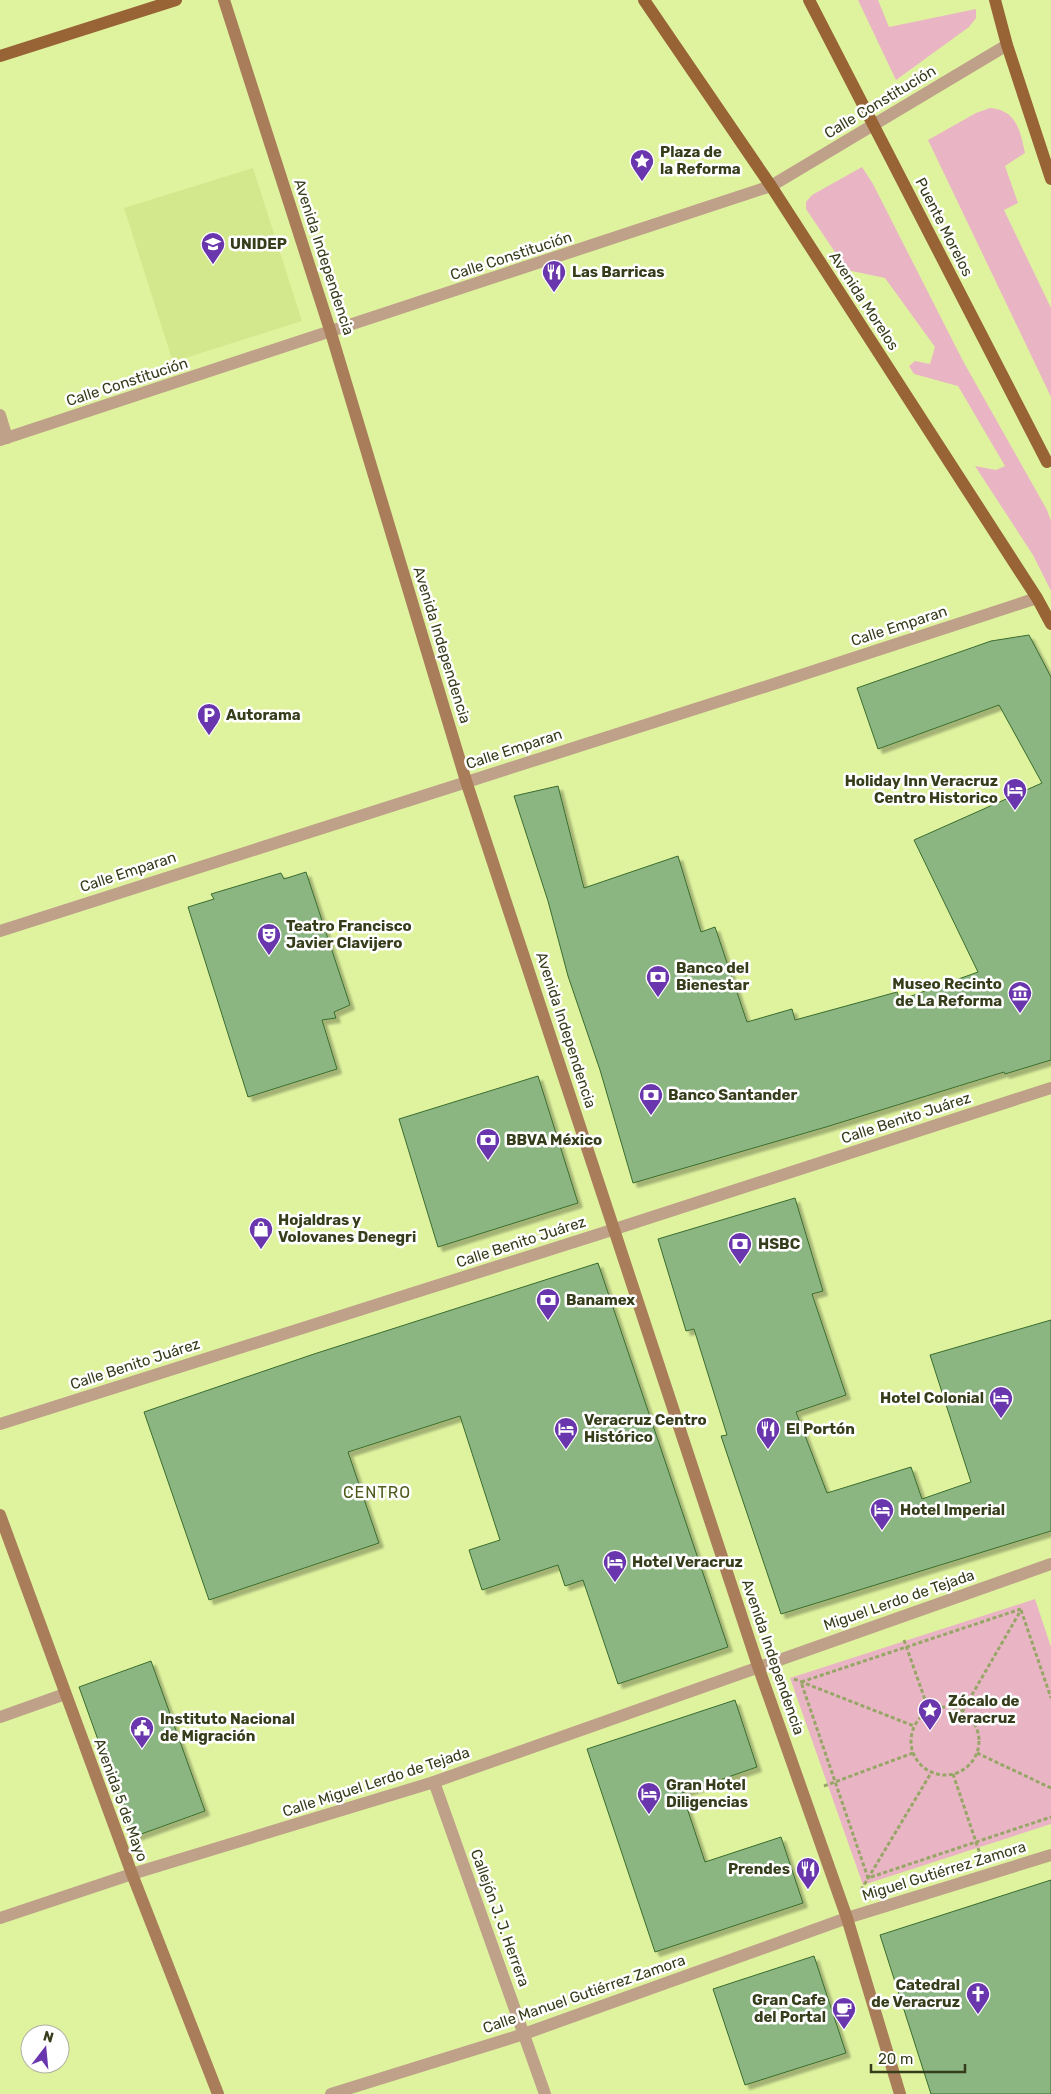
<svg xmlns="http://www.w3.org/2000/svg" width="1051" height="2094" font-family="Rubik,sans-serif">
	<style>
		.built { fill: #d3e88c }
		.green { fill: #e9b5c4 }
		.building { fill: #8bb581; stroke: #3a6d2e; filter: url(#shadow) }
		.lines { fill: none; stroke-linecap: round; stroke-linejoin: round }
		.path { stroke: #97a667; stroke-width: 3; stroke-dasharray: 4 2.5; stroke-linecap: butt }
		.street { stroke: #bfa089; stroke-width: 12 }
		.secondary { stroke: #a97d59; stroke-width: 12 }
		.primary { stroke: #986335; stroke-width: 12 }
		.primary-bridge { stroke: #986335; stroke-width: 12 }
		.labels { text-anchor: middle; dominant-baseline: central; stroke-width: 5; stroke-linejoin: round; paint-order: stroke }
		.street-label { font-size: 15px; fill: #363d1b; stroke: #fff }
		.poi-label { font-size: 15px; font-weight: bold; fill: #363d1b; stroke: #fff; text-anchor: start }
		.neighbourhood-label { font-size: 16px; letter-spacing: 1px; fill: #4e5b1d; stroke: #fff }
	</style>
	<defs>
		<filter id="shadow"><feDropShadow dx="4.5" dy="4.5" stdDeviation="1" flood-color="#0004"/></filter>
	</defs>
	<rect width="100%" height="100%" fill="#dff39f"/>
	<polygon class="built" points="253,168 302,321 173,362 124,208"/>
	<g class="green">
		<polygon points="858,0 878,0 889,27 976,9 976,18 969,27 896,80"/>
		<path d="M990,108C1017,110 1020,131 1025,153L1005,166L1018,203L1004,210L1051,308V397L928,140L976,113Z"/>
		<polygon points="862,167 873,184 963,361 1047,510 1051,521 1051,591 1033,555 975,466 996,470 1005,466 958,386 914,374 909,366 915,361 930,364 935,347 885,278 847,270 806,209 806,202 812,195"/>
		<polygon points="1035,1599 1051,1647 1051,1824 863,1885 790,1678"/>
	</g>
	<g class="building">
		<polygon points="1029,635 1051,677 1051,1060 1005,1074 1004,1072 826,1127 633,1183 600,1070 568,976 548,901 514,796 558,786 584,888 678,856 701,932 715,927 747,1022 792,1009 795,1020 897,992 900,1000 978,972 914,840 1042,783 999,705 878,749 857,688 991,641"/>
		<polygon points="306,872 350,1005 334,1012 336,1018 322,1020 337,1069 248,1097 188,907 214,899 211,894 281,873 284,879"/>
		<polygon points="538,1076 578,1203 438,1247 399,1119"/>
		<polygon points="795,1198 823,1291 812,1294 846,1395 796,1412 827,1493 911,1467 922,1499 971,1482 930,1355 1051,1320 1051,1531 781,1614 721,1436 727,1435 694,1329 686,1331 658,1239"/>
		<polygon points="598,1263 728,1647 618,1684 583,1580 565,1586 558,1565 482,1590 469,1550 500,1540 460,1416 348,1452 379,1543 209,1600 144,1412 314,1354"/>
		<polygon points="151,1661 205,1811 133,1837 79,1687"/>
		<polygon points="735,1700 757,1767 682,1793 705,1862 781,1837 803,1903 655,1952 587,1749"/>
		<polygon points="1051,1880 1051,2094 931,2094 880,1935"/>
		<polygon points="814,1956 846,2053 745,2085 713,1989"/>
	</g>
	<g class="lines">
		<g class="path">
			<polyline points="1021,1609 801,1682 868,1878 1051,1817"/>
			<polyline points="1021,1610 1051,1698"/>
			<polyline points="904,1640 929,1711"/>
			<polyline points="794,1679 914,1726"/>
			<circle cx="945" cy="1741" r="34"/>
			<polyline points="962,1712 1021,1610"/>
			<polyline points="977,1753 1051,1788"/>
			<polyline points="953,1774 980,1854"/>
			<polyline points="824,1786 913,1753"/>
			<polyline points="861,1890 931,1773"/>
		</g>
		<g class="street">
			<polyline points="0,415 7,438"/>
			<polyline points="0,440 771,186 1007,45"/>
			<polyline points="0,931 783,681 1037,598"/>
			<polyline points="0,1424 615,1229 1051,1088"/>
			<polyline points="0,1717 65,1694"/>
			<polyline points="434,1782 545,2094"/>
			<polyline points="0,1918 132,1874 434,1782 1051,1564"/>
			<polyline points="331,2094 524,2034 847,1918 1051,1855"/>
		</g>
		<g class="secondary">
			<polyline points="224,0 331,333 466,781 758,1666 847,1918 900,2094"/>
			<polyline points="0,1515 132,1874 218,2094"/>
		</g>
		<g class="primary">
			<polyline points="644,0 771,186 1037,598 1051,624"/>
			<polyline points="995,0 1007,45 1051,179"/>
			<polyline points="0,56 176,0"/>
		</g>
		<polyline class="primary-bridge" points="809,0 1047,462"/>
	</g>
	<defs>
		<g id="sight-pin" transform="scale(1.25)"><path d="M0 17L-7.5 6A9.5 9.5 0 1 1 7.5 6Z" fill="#6a36ad" stroke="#fff"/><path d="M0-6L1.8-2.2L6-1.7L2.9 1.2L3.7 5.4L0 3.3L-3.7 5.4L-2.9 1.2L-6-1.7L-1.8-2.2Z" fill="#fff"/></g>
		<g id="university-pin" transform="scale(1.25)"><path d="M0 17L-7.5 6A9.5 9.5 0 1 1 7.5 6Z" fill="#6a36ad" stroke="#fff"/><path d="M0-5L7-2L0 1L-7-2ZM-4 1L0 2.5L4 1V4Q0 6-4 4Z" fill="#fff"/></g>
		<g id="restaurant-pin" transform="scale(1.25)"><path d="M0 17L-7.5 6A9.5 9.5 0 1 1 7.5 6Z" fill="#6a36ad" stroke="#fff"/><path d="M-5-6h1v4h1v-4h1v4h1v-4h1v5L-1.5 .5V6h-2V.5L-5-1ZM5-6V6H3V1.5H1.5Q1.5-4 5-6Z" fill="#fff"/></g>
		<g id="parking-pin" transform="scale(1.25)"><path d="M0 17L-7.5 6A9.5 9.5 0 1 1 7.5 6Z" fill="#6a36ad" stroke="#fff"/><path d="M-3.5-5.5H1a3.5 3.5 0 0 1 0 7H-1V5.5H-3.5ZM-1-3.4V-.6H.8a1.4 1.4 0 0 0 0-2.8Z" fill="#fff"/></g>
		<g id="hotel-pin" transform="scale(1.25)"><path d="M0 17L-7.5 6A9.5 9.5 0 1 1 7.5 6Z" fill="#6a36ad" stroke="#fff"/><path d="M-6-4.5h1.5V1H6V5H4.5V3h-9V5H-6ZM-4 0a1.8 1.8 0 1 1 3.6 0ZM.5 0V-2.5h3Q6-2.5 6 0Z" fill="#fff"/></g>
		<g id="theatre-pin" transform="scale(1.25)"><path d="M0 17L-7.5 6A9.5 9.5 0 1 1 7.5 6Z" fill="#6a36ad" stroke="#fff"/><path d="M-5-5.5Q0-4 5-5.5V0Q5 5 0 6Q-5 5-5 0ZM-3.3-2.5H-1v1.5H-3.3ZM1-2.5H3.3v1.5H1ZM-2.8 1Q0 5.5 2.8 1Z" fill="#fff"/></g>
		<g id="bank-pin" transform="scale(1.25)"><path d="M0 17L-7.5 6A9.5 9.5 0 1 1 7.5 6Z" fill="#6a36ad" stroke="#fff"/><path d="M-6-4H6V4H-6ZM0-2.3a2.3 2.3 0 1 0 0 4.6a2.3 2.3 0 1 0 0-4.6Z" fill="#fff"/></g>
		<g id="museum-pin" transform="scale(1.25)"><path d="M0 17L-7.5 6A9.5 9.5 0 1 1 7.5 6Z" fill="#6a36ad" stroke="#fff"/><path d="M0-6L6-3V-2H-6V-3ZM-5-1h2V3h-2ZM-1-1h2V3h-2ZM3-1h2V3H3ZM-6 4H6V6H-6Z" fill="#fff"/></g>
		<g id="shop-pin" transform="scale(1.25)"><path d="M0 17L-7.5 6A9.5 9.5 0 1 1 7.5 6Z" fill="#6a36ad" stroke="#fff"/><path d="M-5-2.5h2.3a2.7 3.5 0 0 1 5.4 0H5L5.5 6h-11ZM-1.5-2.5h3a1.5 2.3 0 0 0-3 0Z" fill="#fff"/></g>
		<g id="civic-pin" transform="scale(1.25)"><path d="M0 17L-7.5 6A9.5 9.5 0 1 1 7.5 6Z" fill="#6a36ad" stroke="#fff"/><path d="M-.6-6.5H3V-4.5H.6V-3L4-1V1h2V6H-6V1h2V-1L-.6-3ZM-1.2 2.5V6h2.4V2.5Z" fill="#fff"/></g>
		<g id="church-pin" transform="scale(1.25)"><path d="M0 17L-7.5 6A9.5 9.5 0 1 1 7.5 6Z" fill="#6a36ad" stroke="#fff"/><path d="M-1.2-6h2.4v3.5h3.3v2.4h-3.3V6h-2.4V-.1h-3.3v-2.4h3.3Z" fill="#fff"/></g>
		<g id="cafe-pin" transform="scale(1.25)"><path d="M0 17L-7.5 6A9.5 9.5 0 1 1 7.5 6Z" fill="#6a36ad" stroke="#fff"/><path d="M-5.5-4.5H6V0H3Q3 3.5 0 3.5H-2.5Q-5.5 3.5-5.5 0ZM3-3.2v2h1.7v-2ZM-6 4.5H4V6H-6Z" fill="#fff"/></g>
	</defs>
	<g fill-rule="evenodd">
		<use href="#sight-pin" x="642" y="161"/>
		<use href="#university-pin" x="213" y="244"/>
		<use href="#restaurant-pin" x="554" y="272"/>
		<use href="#parking-pin" x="209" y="715"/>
		<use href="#hotel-pin" x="1015" y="790"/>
		<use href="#theatre-pin" x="269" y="935"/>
		<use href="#bank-pin" x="658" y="977"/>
		<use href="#museum-pin" x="1020" y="993"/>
		<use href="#bank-pin" x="651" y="1095"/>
		<use href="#bank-pin" x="488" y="1140"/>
		<use href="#shop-pin" x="261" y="1229"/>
		<use href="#bank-pin" x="740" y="1244"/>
		<use href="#bank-pin" x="548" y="1300"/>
		<use href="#hotel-pin" x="1001" y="1398"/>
		<use href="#hotel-pin" x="566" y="1429"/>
		<use href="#restaurant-pin" x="768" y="1429"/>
		<use href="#hotel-pin" x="882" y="1510"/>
		<use href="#hotel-pin" x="615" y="1562"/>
		<use href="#sight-pin" x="930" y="1710"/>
		<use href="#civic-pin" x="142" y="1728"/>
		<use href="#hotel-pin" x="649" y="1794"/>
		<use href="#restaurant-pin" x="808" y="1869"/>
		<use href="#church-pin" x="978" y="1994"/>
		<use href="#cafe-pin" x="844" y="2009"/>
	</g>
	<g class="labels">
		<g class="street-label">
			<text transform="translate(880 102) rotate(-31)">Calle Constitución</text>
			<text transform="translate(944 227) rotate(63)">Puente Morelos</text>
			<text transform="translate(511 256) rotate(-18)">Calle Constitución</text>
			<text transform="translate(324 257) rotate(72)">Avenida Independencia</text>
			<text transform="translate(864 301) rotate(57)">Avenida Morelos</text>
			<text transform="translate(127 382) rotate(-18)">Calle Constitución</text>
			<text transform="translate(899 626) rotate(-18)">Calle Emparan</text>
			<text transform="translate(442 645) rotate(73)">Avenida Independencia</text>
			<text transform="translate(514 749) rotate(-18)">Calle Emparan</text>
			<text transform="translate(128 872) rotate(-18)">Calle Emparan</text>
			<text transform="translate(566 1030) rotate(72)">Avenida Independencia</text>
			<text transform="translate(906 1118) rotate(-18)">Calle Benito Juárez</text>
			<text transform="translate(521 1242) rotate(-18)">Calle Benito Juárez</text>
			<text transform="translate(135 1364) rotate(-18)">Calle Benito Juárez</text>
			<text transform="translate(899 1600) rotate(-19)">Miguel Lerdo de Tejada</text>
			<text transform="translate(773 1657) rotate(71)">Avenida Independencia</text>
			<text transform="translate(376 1782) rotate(-18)">Calle Miguel Lerdo de Tejada</text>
			<text transform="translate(121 1800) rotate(70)">Avenida 5 de Mayo</text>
			<text transform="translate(944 1871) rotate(-17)">Miguel Gutiérrez Zamora</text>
			<text transform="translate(500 1918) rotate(70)">Callejón J. J. Herrera</text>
			<text transform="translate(584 1994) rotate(-19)">Calle Manuel Gutiérrez Zamora</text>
		</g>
		<g class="poi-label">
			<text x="660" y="152">Plaza de<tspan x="660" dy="17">la Reforma</tspan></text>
			<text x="230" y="244">UNIDEP</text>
			<text x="572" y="272">Las Barricas</text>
			<text x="226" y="715">Autorama</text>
			<text x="998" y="781" text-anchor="end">Holiday Inn Veracruz<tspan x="998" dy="17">Centro Historico</tspan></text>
			<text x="286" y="926">Teatro Francisco<tspan x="286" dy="17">Javier Clavijero</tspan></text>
			<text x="676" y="968">Banco del<tspan x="676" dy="17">Bienestar</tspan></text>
			<text x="1002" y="984" text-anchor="end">Museo Recinto<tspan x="1002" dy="17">de La Reforma</tspan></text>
			<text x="668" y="1095">Banco Santander</text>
			<text x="506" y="1140">BBVA México</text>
			<text x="278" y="1220">Hojaldras y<tspan x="278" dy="17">Volovanes Denegri</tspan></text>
			<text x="758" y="1244">HSBC</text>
			<text x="566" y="1300">Banamex</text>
			<text x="984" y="1398" text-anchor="end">Hotel Colonial</text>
			<text x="584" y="1420">Veracruz Centro<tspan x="584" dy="17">Histórico</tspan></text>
			<text x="786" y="1429">El Portón</text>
			<text x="900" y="1510">Hotel Imperial</text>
			<text x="632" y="1562">Hotel Veracruz</text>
			<text x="948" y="1701">Zócalo de<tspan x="948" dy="17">Veracruz</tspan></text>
			<text x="160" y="1719">Instituto Nacional<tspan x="160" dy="17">de Migración</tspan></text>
			<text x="666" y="1785">Gran Hotel<tspan x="666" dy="17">Diligencias</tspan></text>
			<text x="790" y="1869" text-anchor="end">Prendes</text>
			<text x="960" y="1985" text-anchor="end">Catedral<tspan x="960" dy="17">de Veracruz</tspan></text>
			<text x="826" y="2000" text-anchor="end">Gran Cafe<tspan x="826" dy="17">del Portal</tspan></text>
		</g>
		<g class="neighbourhood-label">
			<text x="377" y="1492">CENTRO</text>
		</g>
	</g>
	<g transform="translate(45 2049) rotate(16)"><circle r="24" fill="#ffffff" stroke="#afb1a4"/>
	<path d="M0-4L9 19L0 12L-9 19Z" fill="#6a36ad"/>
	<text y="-8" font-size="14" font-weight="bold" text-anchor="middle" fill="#363d1b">N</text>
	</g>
	<path d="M871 2064v8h94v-8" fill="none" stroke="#363d1b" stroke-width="2.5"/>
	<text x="878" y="2064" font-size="15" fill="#363d1b" stroke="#ffffff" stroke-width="4" paint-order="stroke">20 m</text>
</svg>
